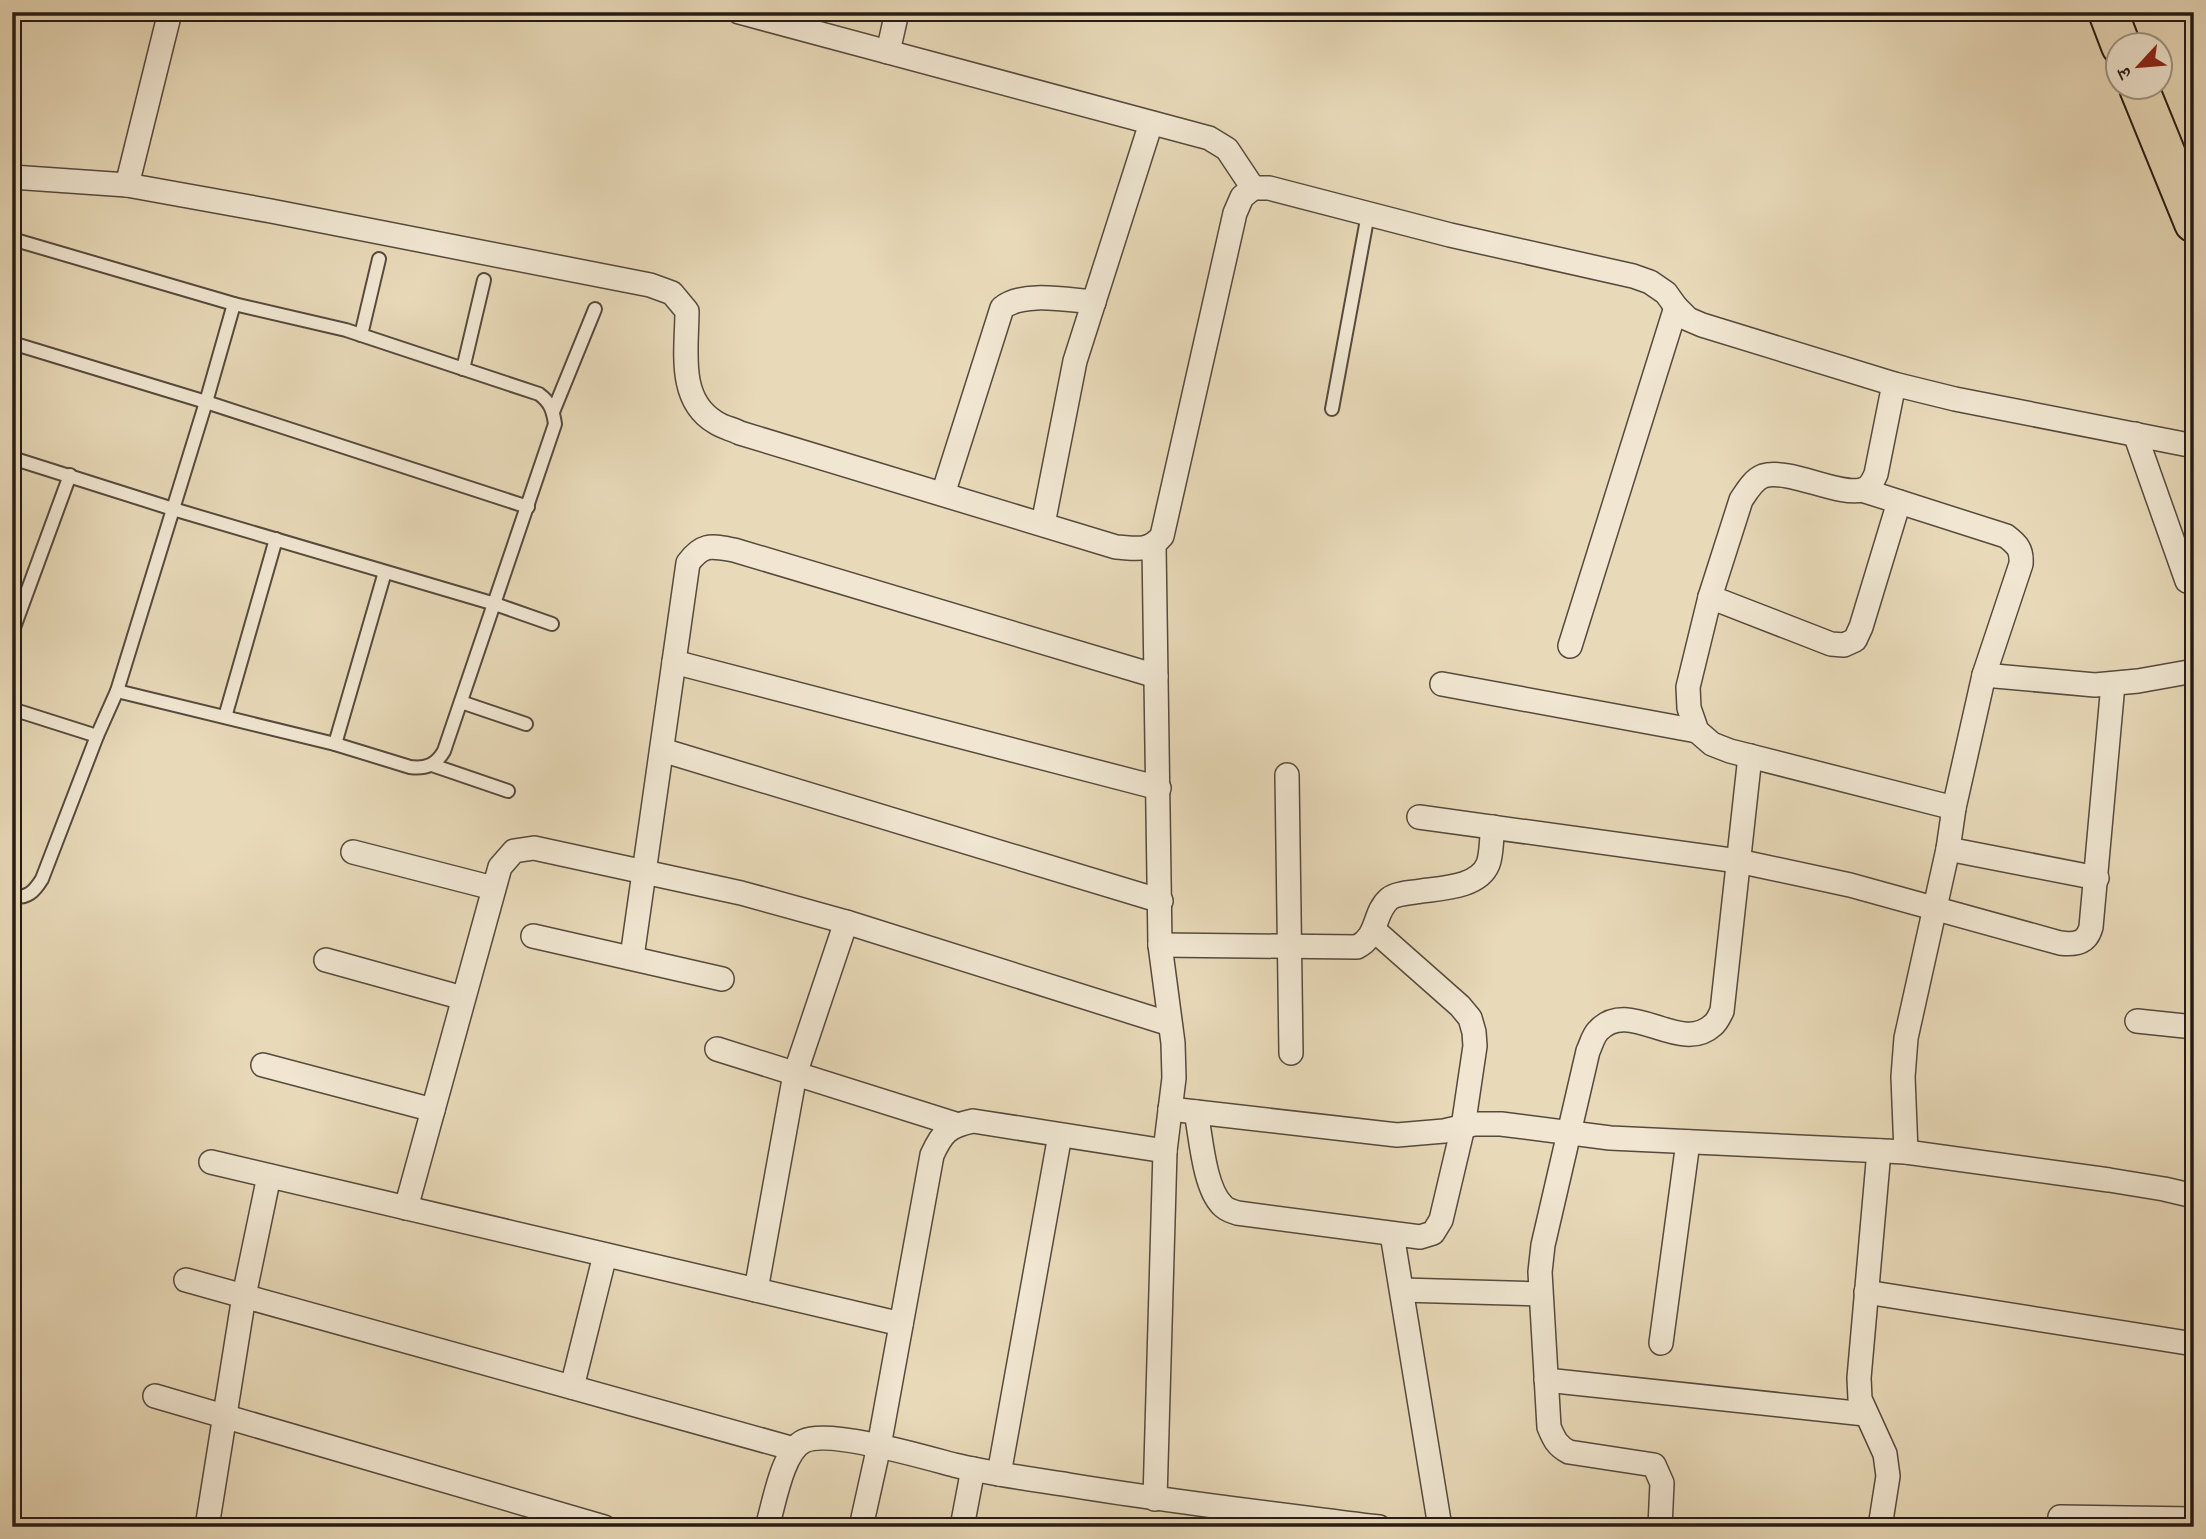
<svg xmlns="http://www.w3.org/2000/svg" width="2206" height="1539" font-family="Alegreya,'Noto Serif Devanagari',serif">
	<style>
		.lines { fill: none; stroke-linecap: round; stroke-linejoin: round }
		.service-casing { stroke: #564a3e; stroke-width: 16 }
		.minor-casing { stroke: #564a3e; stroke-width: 26 }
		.trunk-casing { stroke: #261b15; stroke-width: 42 }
		.service { stroke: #f0e6d1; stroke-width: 12 }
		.minor { stroke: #f0e6d1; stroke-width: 23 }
		.trunk { stroke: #e8d9b8; stroke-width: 38 }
	</style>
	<rect width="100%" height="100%" fill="#e8d9b8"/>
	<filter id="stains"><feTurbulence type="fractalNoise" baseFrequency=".00286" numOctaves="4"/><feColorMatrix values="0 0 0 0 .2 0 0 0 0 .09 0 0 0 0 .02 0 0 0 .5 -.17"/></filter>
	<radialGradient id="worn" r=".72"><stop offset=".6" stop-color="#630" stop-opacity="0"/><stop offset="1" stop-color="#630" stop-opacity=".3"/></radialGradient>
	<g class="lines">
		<g class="service-casing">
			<g id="service">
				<path d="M12,239L234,304L346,330L539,394C550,402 553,410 555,424L444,751C436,765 426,769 410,767L335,744L117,691"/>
				<polyline points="361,335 379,259"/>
				<polyline points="12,343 206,402 528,507"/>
				<polyline points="463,369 484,280"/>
				<polyline points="1332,409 1368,214"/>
				<polyline points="553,412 595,309"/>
				<polyline points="12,458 173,509 495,604 552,624"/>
				<polyline points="12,633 70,475"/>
				<polyline points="461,702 526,724"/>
				<polyline points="12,709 97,736"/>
				<polyline points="225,717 276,539"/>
				<polyline points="335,744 385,572"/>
				<polyline points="432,765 508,791"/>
				<path d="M12,897C28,898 34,892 42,879L97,736L117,691L206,402L234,304"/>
			</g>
		</g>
		<g class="minor-casing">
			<g id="minor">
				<polyline points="739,12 888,52"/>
				<polyline points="897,12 888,52 1209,138 1227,149 1253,188"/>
				<path d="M12,177L127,185L271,211L650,285L672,293L687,311C687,349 677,399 715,422C722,427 732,429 740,433L1116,547C1135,548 1148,553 1162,536L1235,213L1242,197L1253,188H1269L1450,235L1633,276L1650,282L1666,293L1676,307L1688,319L1702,325L1894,384L1955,399L2194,446"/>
				<polyline points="127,185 170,12"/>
				<path d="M1894,384L1876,474C1873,481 1870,488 1862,490C1838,496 1789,468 1763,476C1753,480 1747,491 1741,500L1710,597L1688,687L1689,708L1697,731L1712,744L1730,751L1954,808"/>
				<polyline points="2135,434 2187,581"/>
				<path d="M1862,490L2006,536C2018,545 2022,550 2021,564L1984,675L1954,808L1948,849L1906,1038L1903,1077L1906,1152"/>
				<path d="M943,494L1002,308C1023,291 1067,300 1094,302"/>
				<polyline points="1043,524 1075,361 1151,123"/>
				<polyline points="1154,546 1160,945 1173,1043 1174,1078 1165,1151 1155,1499"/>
				<polyline points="1710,597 1831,644 1844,645 1855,640 1861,627 1899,502"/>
				<polyline points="1570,646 1676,307"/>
				<polyline points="674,662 1159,788"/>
				<polyline points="1984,675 2095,685 2138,681 2194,671"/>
				<polyline points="1442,684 1697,731"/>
				<polyline points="662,750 1161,901"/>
				<polyline points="1287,775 1291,1053"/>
				<path d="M1419,817L1738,861L1850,885L2060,943C2076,945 2087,943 2091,927L2113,684"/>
				<polyline points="1948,849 2097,878"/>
				<polyline points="353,852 493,888"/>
				<polyline points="533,936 722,979"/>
				<path d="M1160,945L1357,947C1379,936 1373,913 1389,899C1395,894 1407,893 1415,892C1437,888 1478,889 1488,864C1492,854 1491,838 1493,827"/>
				<path d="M632,957L688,563C703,543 711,546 734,550L1156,676"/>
				<polyline points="326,960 463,998"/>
				<polyline points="2137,1021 2194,1027"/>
				<polyline points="717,1049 955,1124"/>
				<polyline points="263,1065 433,1110"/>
				<polyline points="1170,1109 1397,1135 1444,1131 1474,1124 1501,1124 1610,1138 1906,1152 2109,1180 2164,1189 2194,1196"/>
				<path d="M1196,1112C1201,1137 1204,1187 1222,1205C1226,1210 1232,1211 1237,1213L1420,1237L1433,1233L1441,1220L1463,1127L1475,1046L1474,1032L1470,1018L1460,1006L1374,930"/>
				<polyline points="1879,1151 1859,1378 1860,1399 1885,1454 1888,1476 1880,1527"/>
				<polyline points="211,1162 901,1324"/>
				<polyline points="406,1208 500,867 514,851 534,848 741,893 846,922 1170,1024"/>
				<polyline points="1392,1234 1440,1527"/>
				<polyline points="186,1280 794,1449"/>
				<polyline points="756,1290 795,1074 846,922"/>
				<polyline points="1402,1290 1540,1294"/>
				<polyline points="1866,1292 2194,1344"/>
				<polyline points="1661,1343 1688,1142"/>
				<polyline points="1546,1380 1865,1414"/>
				<polyline points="572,1387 605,1255"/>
				<polyline points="155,1396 604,1527"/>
				<polyline points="999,1474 1060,1135"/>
				<polyline points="2060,1517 2194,1519"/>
				<polyline points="207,1527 244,1296 269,1176"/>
				<path d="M767,1527C774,1505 782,1451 804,1441C829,1429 924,1457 954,1465C992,1474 1031,1479 1069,1485C1172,1502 1276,1514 1379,1527"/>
				<path d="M861,1527L879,1446L932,1155C942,1133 948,1126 973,1121L1165,1151"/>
				<polyline points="962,1527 973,1469"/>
				<path d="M1660,1527L1662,1483L1654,1465L1569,1452C1557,1446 1554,1439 1549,1427L1540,1272L1543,1245L1588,1051C1591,1045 1593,1036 1598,1031C1629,996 1680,1056 1713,1025C1717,1022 1720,1015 1722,1011L1750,756"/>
			</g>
		</g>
		<g class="trunk-casing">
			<g id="trunk">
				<polyline points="2108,12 2121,46"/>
				<polyline points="2139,88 2194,223"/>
			</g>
		</g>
		<use href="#service" class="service"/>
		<use href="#minor" class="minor"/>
		<use href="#trunk" class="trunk"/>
	</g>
	<rect width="2206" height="1539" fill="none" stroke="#e8d9b8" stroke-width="42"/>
	<rect x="14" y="14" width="2178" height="1511" fill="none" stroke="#261b15" stroke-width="3.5"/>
	<rect x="21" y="21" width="2164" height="1497" fill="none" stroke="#261b15" stroke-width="2"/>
	<g transform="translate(2139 66) rotate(244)"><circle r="33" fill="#f0e6d1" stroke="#9f9586" stroke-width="2"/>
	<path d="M0-5L12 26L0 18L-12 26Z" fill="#8f2418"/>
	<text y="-10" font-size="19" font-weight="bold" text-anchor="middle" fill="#261b15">उ</text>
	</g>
	<rect width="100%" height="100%" filter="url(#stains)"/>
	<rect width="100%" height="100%" fill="url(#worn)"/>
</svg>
